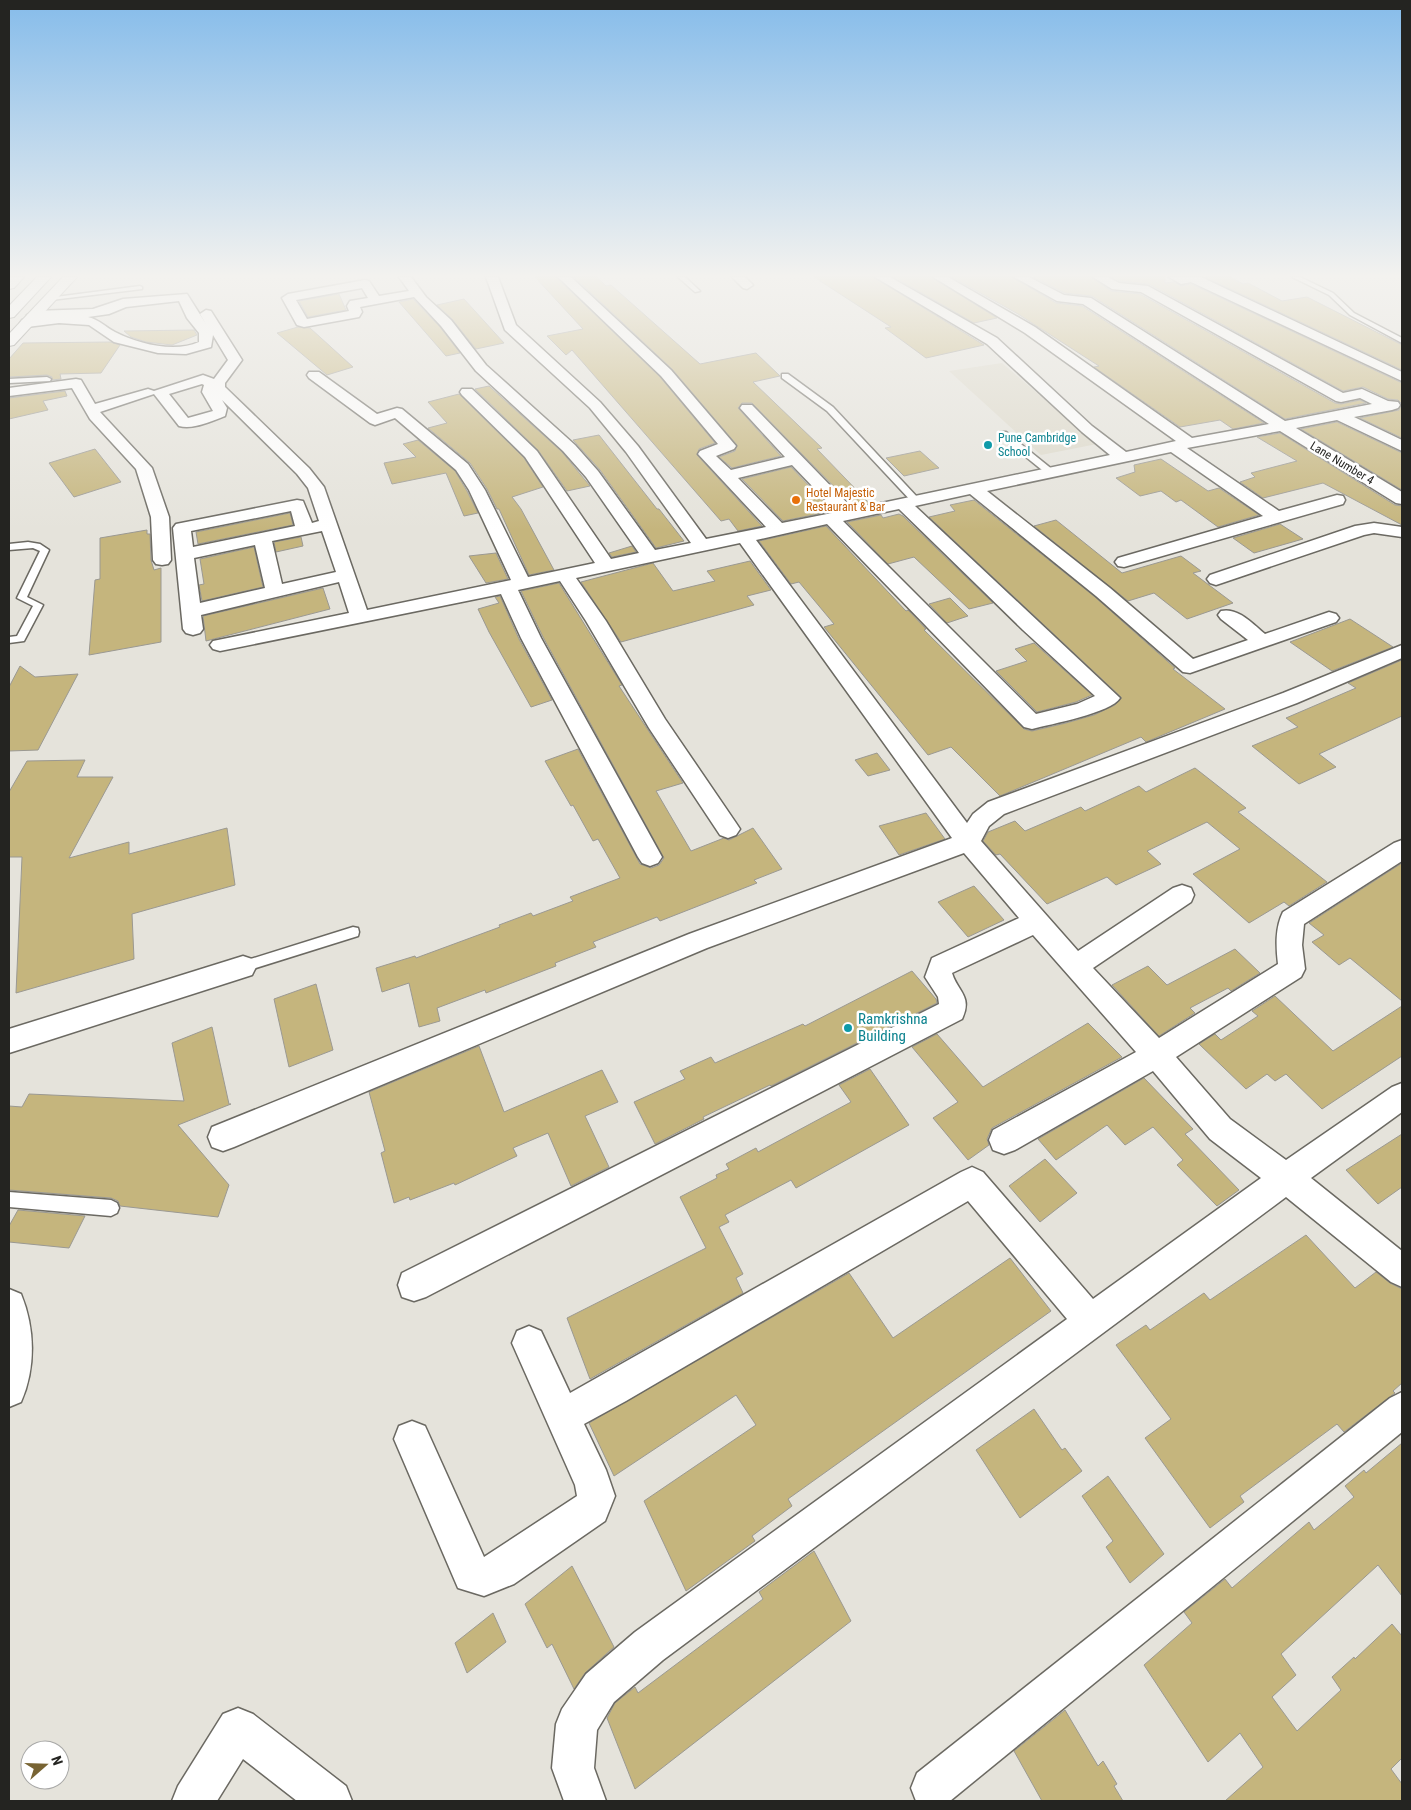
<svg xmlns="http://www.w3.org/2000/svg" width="1411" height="1810" font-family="'Roboto Condensed',sans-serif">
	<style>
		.built { fill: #dcd8c9 }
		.building { fill: #c5b57d; stroke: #9b9992 }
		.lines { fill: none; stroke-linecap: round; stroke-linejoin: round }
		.service-casing { stroke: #6b6962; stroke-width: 3 }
		.minor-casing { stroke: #6b6962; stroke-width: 3 }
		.tertiary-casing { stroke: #6b6962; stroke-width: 2 }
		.trunk-casing { stroke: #6b6962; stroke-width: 2 }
		.service { fill: #fff; fill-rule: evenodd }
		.minor { fill: #fff; fill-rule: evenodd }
		.tertiary { fill: #fff; fill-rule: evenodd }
		.trunk { fill: #fff; fill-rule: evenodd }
		.culture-dot { fill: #0f9aa8; stroke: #fff; stroke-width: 2 }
		.food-dot { fill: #e8710a; stroke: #fff; stroke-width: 2 }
		.labels { text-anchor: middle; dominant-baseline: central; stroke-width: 5; stroke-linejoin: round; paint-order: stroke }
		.far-culture-label { font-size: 12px; fill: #0d838f; stroke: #fff; text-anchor: start }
		.far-street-label { font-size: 12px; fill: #242421; stroke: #fff }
		.far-food-label { font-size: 12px; fill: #c56008; stroke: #fff; text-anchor: start }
		.culture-label { font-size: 15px; fill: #0d838f; stroke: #fff; text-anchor: start }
	</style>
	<rect width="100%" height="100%" fill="#e5e3db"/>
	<polygon class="built" points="1002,363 1097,444 1041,455 949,371"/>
	<g class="building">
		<polygon points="535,277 556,277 660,377 715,443 699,449 697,455 762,526 738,531 729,519 721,521 572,350 566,355 547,336 583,329"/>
		<polygon points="574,277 597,277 606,286 611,285 700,364 756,353 780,376 753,382 822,448 817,449 870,504 854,507 752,403 742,403 738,408 781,456 732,468 719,457 735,451 737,445 672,369"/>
		<polygon points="814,277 873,277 984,345 926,358 885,328 891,327"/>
		<polygon points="894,277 931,277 997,318 974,323"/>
		<polygon points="952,277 1012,277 1056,303 1082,306 1264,423 1233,429 1220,420 1180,427 1094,367 1099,366 1018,314"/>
		<polygon points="1033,277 1091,277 1111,291 1140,294 1335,403 1341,404 1360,400 1366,403 1285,419 1092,296 1065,293"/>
		<polygon points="1112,277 1165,277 1165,283 1174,282 1181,286 1191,284 1402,383 1402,438 1360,418 1399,410 1402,404 1398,400 1388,399 1363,387 1343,391 1149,284 1120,281"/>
		<polygon points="1205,277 1230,277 1243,284 1248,283 1282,301 1307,297 1402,345 1402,370"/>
		<polygon points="339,294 346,310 308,317 299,301"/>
		<polygon points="413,299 440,327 460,353 446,356 399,302"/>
		<polygon points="464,299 504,343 476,349 452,319 437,305"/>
		<polygon points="298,327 310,328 353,367 327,375 277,333"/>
		<polygon points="194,330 197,335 172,345 146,342 131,337 124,331"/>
		<polygon points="110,342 120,345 101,373 60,374 61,379 52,380 52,377 47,375 9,377 9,359 23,343"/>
		<polygon points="489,386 562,452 590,486 567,491 538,450 475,389"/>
		<polygon points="65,391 67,396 43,401 48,410 9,419 9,398"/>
		<polygon points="459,394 524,458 543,487 512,497 521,509 554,570 529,575 499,509 497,509 487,489 470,463 428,428 447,423 428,402"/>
		<polygon points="1337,422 1402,453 1402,490 1301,429"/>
		<polygon points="1280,433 1395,505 1402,506 1402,525 1323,483 1263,498 1240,482 1255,477 1251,473 1297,461 1257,437"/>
		<polygon points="599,435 657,509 659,509 684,541 656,548 600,470 573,440"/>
		<polygon points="418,440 455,471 467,491 478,513 464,516 446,473 392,484 384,463 416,457 403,444"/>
		<polygon points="95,449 121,482 74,497 49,463"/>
		<polygon points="920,451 939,468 904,476 886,458"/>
		<polygon points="1161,459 1208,491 1219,488 1259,515 1218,527 1181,500 1176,502 1161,491 1140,496 1116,478 1135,472 1134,465"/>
		<polygon points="791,467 833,511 783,521 742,479"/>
		<polygon points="974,500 1095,597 1175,668 1173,669 1225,709 1146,742 1141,737 1000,796 951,747 928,755 824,627 834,624 799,582 791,584 759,541 826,526 906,611 908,610 926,629 924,630 1024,729 1032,731 1066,723 1094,715 1115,705 1121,699 1121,697 929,517 955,511 950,505"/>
		<polygon points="290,513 293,525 198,544 196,532"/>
		<polygon points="899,514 903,516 993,603 969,609 914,557 888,564 847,522 881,515 883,518"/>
		<polygon points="1056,520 1122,573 1181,556 1201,571 1193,573 1233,603 1187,619 1154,593 1128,601 1034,526"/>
		<polygon points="1280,524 1303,539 1254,553 1233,538"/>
		<polygon points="147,530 147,534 150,534 151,560 154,570 161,568 161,642 89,655 95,580 100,579 100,538"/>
		<polygon points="301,537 303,546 276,552 274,542"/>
		<polygon points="632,546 636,552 612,557 609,553"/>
		<polygon points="254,547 263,587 202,601 199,585 204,584 200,559"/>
		<polygon points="496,553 508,579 486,583 469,556"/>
		<polygon points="750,561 771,590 747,596 754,605 621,642 581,582 653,563 673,591 715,581 707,571"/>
		<polygon points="559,583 622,685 619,686 683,783 656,791 691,851 724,838 729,840 753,828 782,869 754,880 757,883 660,921 657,917 593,942 596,947 555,963 556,966 486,993 485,990 437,1008 440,1021 419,1027 409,983 382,992 376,968 415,956 416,958 500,927 499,925 531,913 533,916 573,901 570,897 620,878 598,839 593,841 573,805 571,806 545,761 578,749 640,864 651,868 659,865 664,858 543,637 521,591"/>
		<polygon points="323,588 330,609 206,641 203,616"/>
		<polygon points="500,596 519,639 552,700 531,707 489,632 478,609 499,603 495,597"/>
		<polygon points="950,598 968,616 947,623 929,604"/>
		<polygon points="1350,619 1393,647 1332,671 1290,642"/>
		<polygon points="1034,643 1092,695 1076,702 1037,712 996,671 1027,661 1015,649"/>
		<polygon points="1402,660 1402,716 1319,754 1336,767 1299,784 1252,746 1298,727 1286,718 1356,688 1348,683"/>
		<polygon points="20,666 35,677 78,674 38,750 9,751 9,687"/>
		<polygon points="877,753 890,770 868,776 855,760"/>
		<polygon points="85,760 77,777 113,777 69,858 129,842 129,854 227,828 235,885 132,914 134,959 16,993 22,857 9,857 9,792 27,761"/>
		<polygon points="1195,768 1246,808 1238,812 1327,882 1289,906 1284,902 1249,923 1193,874 1240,849 1207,822 1147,851 1161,864 1116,885 1107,877 1047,904 1000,854 996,855 983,841 988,832 1015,821 1025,831 1081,807 1085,811 1139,786 1146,792"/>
		<polygon points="926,813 945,839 899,855 879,826"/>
		<polygon points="1402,863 1402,1001 1350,958 1339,965 1312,942 1324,935 1309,923"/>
		<polygon points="974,886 1004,920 968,937 938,902"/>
		<polygon points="1235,949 1260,973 1231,991 1228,988 1190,1008 1195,1013 1159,1036 1112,985 1148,966 1167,985"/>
		<polygon points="912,971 936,999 937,1003 771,1086 770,1085 703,1117 704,1119 655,1144 634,1102 685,1079 680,1071 711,1057 715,1063 803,1024 805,1026"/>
		<polygon points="316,984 333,1050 289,1067 274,999"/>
		<polygon points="1275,996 1333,1051 1402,1006 1402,1056 1322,1109 1286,1074 1275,1081 1267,1074 1246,1089 1199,1044 1215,1034 1221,1040 1258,1016 1252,1011"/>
		<polygon points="1088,1023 1122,1057 992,1128 987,1139 989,1145 968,1160 933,1118 958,1102 912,1047 937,1034 983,1087"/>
		<polygon points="212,1027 229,1104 231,1104 178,1125 229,1185 218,1217 120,1206 118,1201 111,1198 9,1190 9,1106 22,1107 29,1094 184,1101 172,1043"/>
		<polygon points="479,1046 504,1112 602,1070 618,1102 585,1116 609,1167 571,1186 548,1133 513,1148 517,1156 455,1185 454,1183 410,1200 409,1197 394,1203 381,1153 385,1151 369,1092"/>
		<polygon points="870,1069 909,1125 796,1188 791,1180 725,1215 729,1222 719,1227 743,1274 736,1278 743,1293 590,1379 567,1318 706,1248 680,1197 717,1178 716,1175 729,1169 726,1164 756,1148 758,1152 851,1102 839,1085"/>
		<polygon points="1144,1078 1193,1129 1185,1134 1239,1190 1217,1206 1177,1165 1183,1160 1153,1127 1125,1145 1107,1125 1056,1160 1038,1139"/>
		<polygon points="1402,1134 1402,1187 1378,1204 1346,1170"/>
		<polygon points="1045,1159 1077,1193 1040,1222 1009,1186"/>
		<polygon points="18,1210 85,1216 69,1248 9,1242 9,1226"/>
		<polygon points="1306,1235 1355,1288 1376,1272 1390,1283 1402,1289 1402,1383 1393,1391 1395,1393 1344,1432 1337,1424 1240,1496 1244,1502 1210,1528 1145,1438 1171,1419 1116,1345 1146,1325 1150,1330 1204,1293 1210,1300"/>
		<polygon points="1010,1258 1051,1311 788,1499 792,1506 752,1536 755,1541 686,1591 644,1501 756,1425 736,1395 614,1476 589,1423 849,1273 893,1338"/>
		<polygon points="1034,1409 1062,1450 1065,1448 1082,1471 1020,1518 976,1450"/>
		<polygon points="1402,1443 1402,1596 1378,1565 1281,1654 1296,1675 1272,1697 1297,1731 1341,1690 1332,1677 1354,1657 1355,1659 1392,1624 1402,1636 1402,1758 1391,1769 1402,1784 1402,1801 1225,1801 1263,1767 1240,1733 1208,1762 1144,1665 1192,1623 1184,1612 1225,1579 1232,1588 1309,1522 1314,1530 1354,1497 1345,1486 1364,1470 1366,1473"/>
		<polygon points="1108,1476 1164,1554 1130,1583 1106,1547 1113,1541 1082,1496"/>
		<polygon points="814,1551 851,1621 635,1789 607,1718 615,1703 635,1687 638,1693 763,1599 759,1592"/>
		<polygon points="572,1566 614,1647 585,1673 574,1689 552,1644 547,1648 525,1604"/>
		<polygon points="493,1613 506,1642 467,1673 455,1643"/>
		<polygon points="1065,1710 1098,1766 1103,1761 1117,1784 1114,1786 1123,1801 1042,1801 1014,1751"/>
	</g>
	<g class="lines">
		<g class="service-casing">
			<g id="service">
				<polygon points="678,277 685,277 700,291 695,292"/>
				<polygon points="1292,277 1300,277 1333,293 1354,313 1402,338 1402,343 1350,315 1329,295"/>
				<polygon points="140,286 142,287 142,289 51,300 48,298"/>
				<polygon points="782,374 788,374 833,407 919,499 919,503 913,503 827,411 782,378"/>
				<polygon points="47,377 51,379 50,381 9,383 9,379"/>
				<polygon points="1000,432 1006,432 1053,470 1053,474 1047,474 1000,436"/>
				<polygon points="28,542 40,544 49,550 27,597 43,605 24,641 9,643 9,637 17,636 33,606 17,598 40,551 33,548 9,550 9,544"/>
				<polygon points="353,927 358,928 359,932 358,936 243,972 238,971 236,967 238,963"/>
				<polygon points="9,1192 111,1200 117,1203 119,1208 117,1213 111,1216 9,1207"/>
			</g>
		</g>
		<g class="minor-casing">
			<g id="minor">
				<path d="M399,277H411L426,297L451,320L486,365L575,445L598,471L655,550L691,543L626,452L590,408L505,330L486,277H498L516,325L600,402L638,446L706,539L766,527L698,454L700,451L718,444L661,376L558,277H571L671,370L736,446L734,449L716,456L731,470L785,457L740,408L742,405H752L853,509L1110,455L1082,432L987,344L875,277H890L997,338L1092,426L1126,452L1176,441L1025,333L933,277H948L1035,327L1192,438L1269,424L1083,304L1057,301L1014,277H1029L1064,295L1091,298L1285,421L1372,404L1360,398L1341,402L1336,401L1141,292L1112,289L1093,277H1108L1119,283L1148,286L1343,393L1362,389L1388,401L1398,402L1400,405L1398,408L1392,410L1354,417L1402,440V451L1337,420L1296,428L1402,492V504L1396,503L1280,431L1187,448L1279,511L1337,495L1343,496L1345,500L1343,504L1124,567L1118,566L1115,562L1118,558L1263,516L1171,452L987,491L1110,588L1193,659L1248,640L1221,619L1218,615L1221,611C1238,607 1253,624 1265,634L1329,612L1336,614L1339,618L1336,622L1190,673L1183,672L1096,596L970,494L915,506L1120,698C1111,713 1051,724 1032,729L1024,727L827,524L756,540L967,823L973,814L988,802L1283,693L1402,645V658L1297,703L1004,814L989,826L981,841L1078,951L1173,888L1182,885L1191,888L1194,895L1191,902L1093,968L1159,1038L1278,964C1276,947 1275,928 1283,912L1394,843L1402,840V861L1304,924L1302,945L1305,969L1301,977L1176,1057L1230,1119L1286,1160L1392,1087L1402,1083V1112L1311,1178L1402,1251V1287L1391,1282L1286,1197L663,1660L614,1702L597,1730L594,1768L606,1801H564L552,1768L556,1724L562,1709L586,1674L635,1632L1067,1319L968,1201L626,1401L584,1424L606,1470L615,1496L605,1521L514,1584L484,1596L458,1588L394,1439L399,1426L412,1421L425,1426L484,1557L577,1496L575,1485L512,1343L517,1331L529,1326L541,1331L570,1393L961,1172L972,1167L983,1172L1093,1299L1261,1178L1210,1139L1153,1071L1015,1150L1004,1154L993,1150L989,1140L993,1130L1136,1052L1033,935L952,973C957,991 973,996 962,1019L426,1297L414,1301L402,1297L398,1285L402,1273L939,1004L938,997L925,977L932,958L1019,918L964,853L707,948L234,1147L223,1151L212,1147L208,1137L212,1127L689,934L952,838L740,543L576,578L606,621L665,719L736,823L740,829L736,835L728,838L720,835L649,728L586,621L560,581L518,590L541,638L662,857L658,863L650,866L642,863L638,857L521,638L501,594L220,651L213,649L210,645L213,641L349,613L339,582L201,615L203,629L200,633L193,635L186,633L183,629L173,528L176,524L297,500L303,501L312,523L319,521L308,488L297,474L222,400L227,408L225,416C212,421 193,430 179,426L154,394L100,412L152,468L169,517L171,560L168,564L162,565L156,564L153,560L151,517L136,469L90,419L72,388L9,396V388L76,379L81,380L95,404L148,389L154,391L203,375L214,379L228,360L213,335L211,347L186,354L158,353L114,342L89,325L59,323L27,327L20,323L22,320L31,318L27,315L34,311L93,309L123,299L187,294L206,324L200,314L206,310L211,311L242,360L225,383V387L309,468L324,487L367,610L511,580L469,490L456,470L395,418L375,425L370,423L309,378L307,375L309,372H319L377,414L397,408L402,409L468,464L485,490L528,577L595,563L525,457L462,395L460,392L462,389H472L537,451L611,559L639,553L586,477L563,451L476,371L441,326L414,297L360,307L362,312L359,317L304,327L297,325L282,298L288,294L365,280L369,281L379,296L409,291ZM362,288L368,298L350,301L347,306L349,311L307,319L296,300ZM179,301L187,318L199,333V342C175,353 138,344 115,332C105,327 100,320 88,317L109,314L126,307ZM202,384L204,385L202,392L213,411L188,418L169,394ZM792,465L837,512L782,523L738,478ZM899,509L1023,630L1095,696L1077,704L1036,714L843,521ZM291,511L295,526L193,547L191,531ZM322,531L336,572L282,584L272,541ZM255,545L265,588L200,603L194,558Z"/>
				<polygon points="732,277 745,277 753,285 747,289 743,288"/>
				<polygon points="1169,277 1201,277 1402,372 1402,381 1191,282 1181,284"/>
				<polygon points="1374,523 1402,527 1402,537 1374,533 1364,535 1222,583 1216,585 1210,583 1207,579 1210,575 1355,526"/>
				<polygon points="243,956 252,959 256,967 252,975 9,1053 9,1029"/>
				<path d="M9,1289L21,1294C35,1328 36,1368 21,1402L9,1407Z"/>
				<polygon points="1402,1392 1402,1432 950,1801 916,1801 911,1788 917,1773 1390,1398"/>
				<polygon points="238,1708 253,1714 346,1786 352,1801 297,1801 243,1759 217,1801 172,1801 178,1786 223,1714"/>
			</g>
		</g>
		<g class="tertiary-casing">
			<polygon id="tertiary" points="63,277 77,277 14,345 9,346 9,334"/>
		</g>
		<g class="trunk-casing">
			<g id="trunk">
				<polygon points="24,277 14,288 9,289 9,277"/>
				<polygon points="37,277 51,277 14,317 9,318 9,306"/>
			</g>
		</g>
		<use href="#service" class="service"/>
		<use href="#minor" class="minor"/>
		<use href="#tertiary" class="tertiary"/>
		<use href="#trunk" class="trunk"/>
	</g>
	<linearGradient id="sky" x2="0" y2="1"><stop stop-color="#86bcea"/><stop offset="0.52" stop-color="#f3f2ef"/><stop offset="1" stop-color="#f3f2ef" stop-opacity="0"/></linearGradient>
	<rect width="1411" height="530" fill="url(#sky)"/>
	<g class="culture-dot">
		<circle cx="988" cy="445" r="5"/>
		<circle cx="848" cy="1028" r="5"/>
	</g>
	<circle class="food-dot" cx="796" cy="500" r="5"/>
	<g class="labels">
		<g class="far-culture-label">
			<text x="998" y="438">Pune Cambridge<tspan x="998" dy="14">School</tspan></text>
		</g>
		<g class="far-street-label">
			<text transform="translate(1342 463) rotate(31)">Lane Number 4</text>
		</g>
		<g class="far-food-label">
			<text x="806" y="493">Hotel Majestic<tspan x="806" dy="14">Restaurant &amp; Bar</tspan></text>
		</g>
		<g class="culture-label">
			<text x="858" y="1019">Ramkrishna<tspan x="858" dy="17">Building</tspan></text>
		</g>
	</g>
	<rect width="1411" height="1810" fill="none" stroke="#242421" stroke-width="20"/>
	<g transform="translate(45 1765) rotate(70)"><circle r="24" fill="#ffffff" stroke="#a7a7a6"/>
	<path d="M0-4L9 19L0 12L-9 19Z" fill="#786433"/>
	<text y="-8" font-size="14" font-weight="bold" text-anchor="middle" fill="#242421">N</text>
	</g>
</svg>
